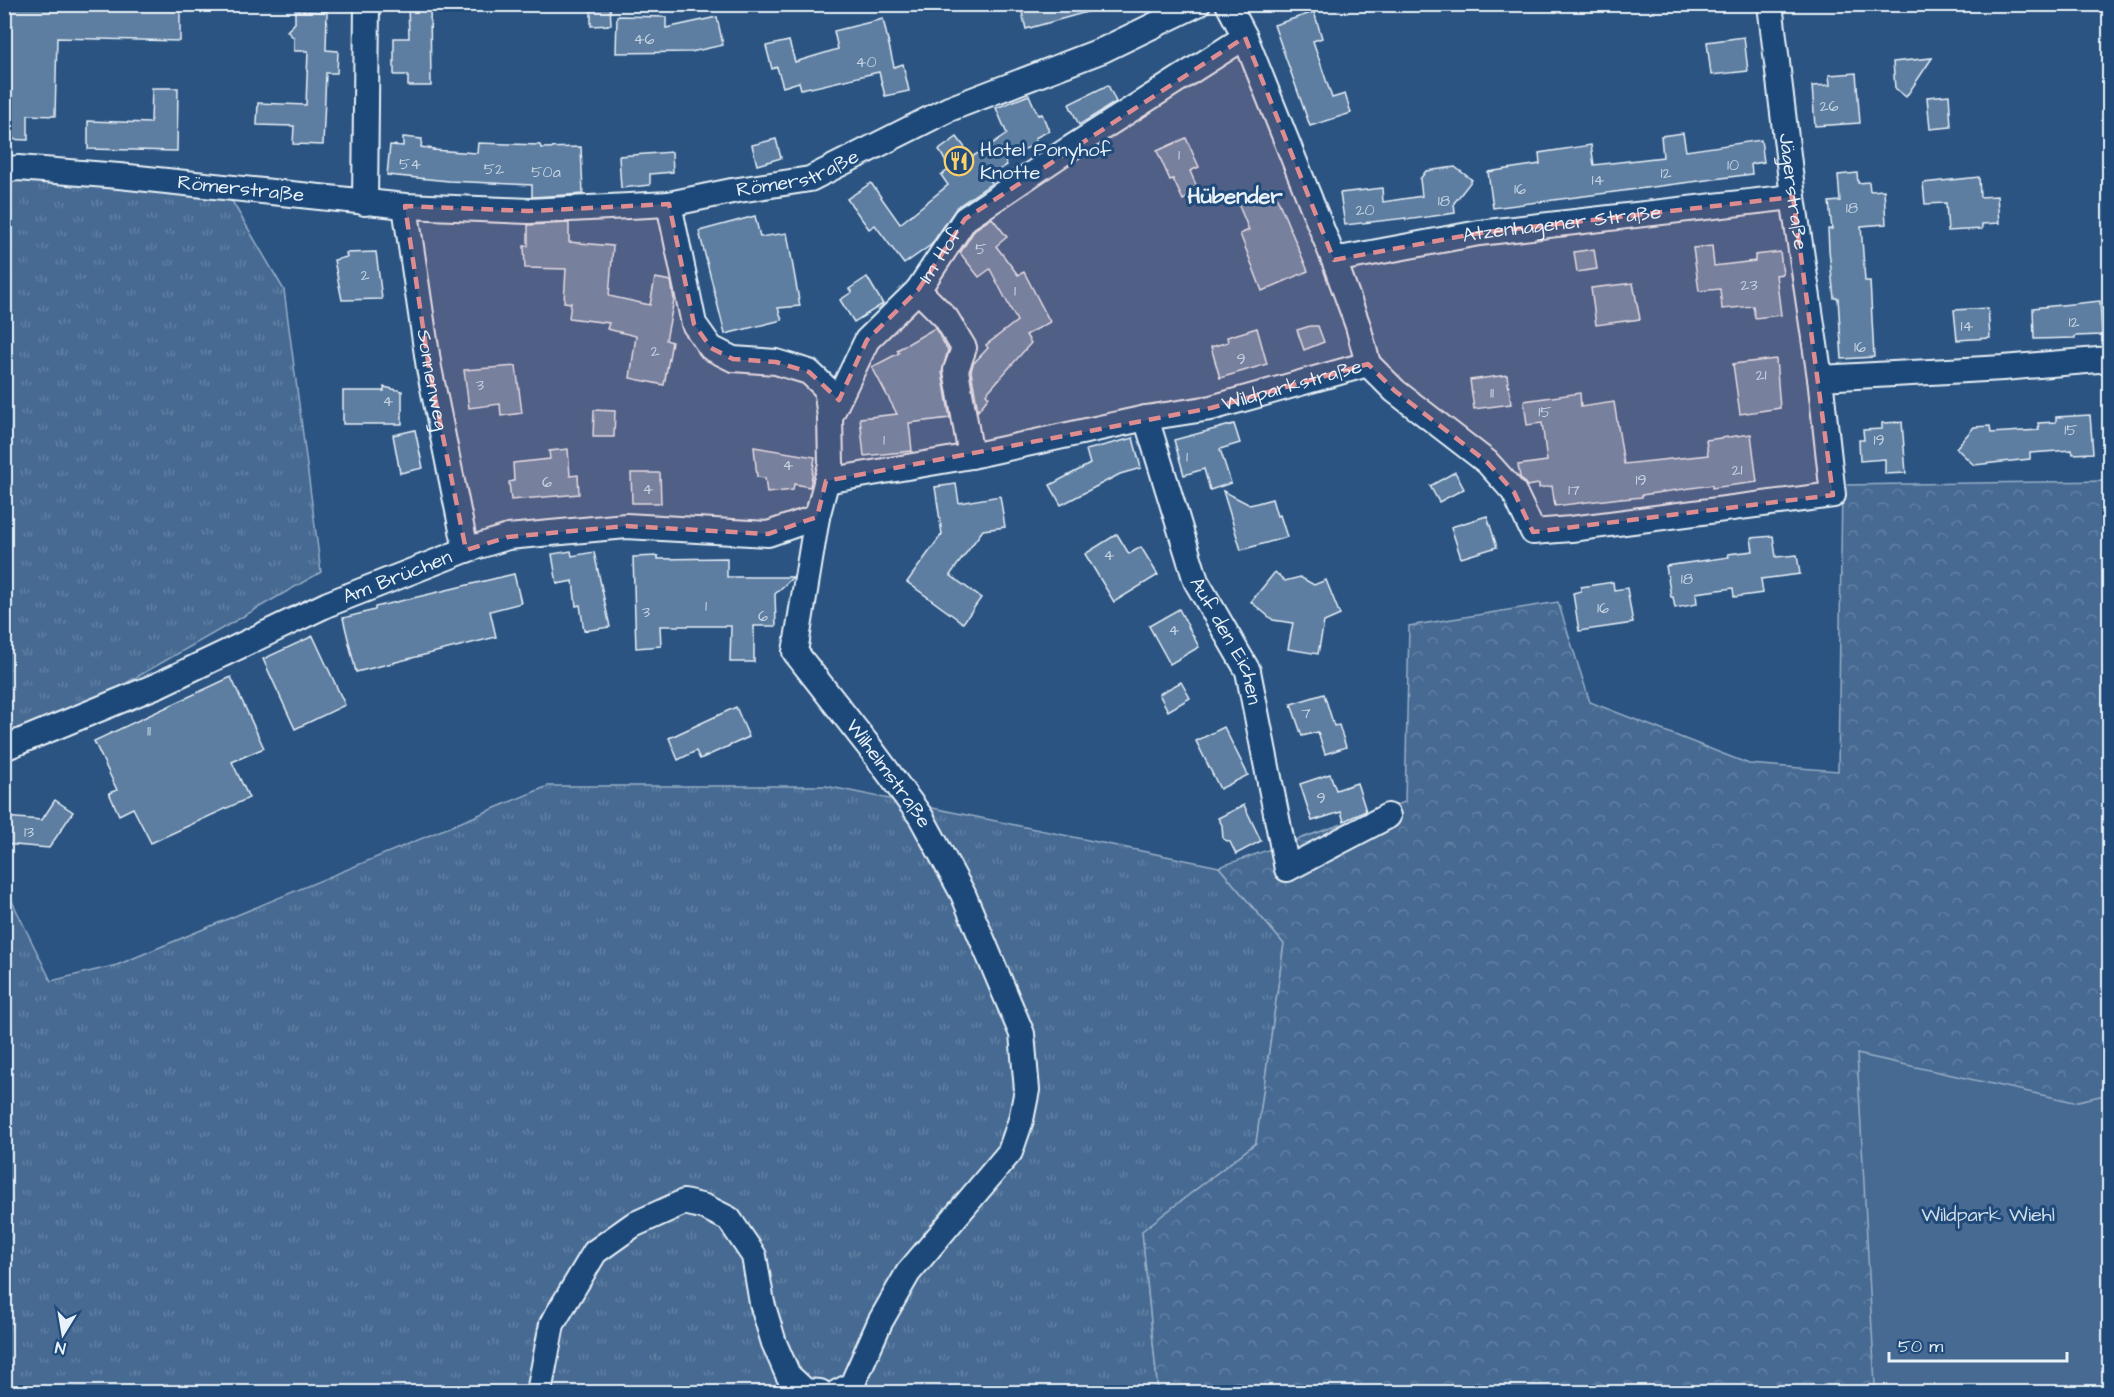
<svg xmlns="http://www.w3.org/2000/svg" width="2114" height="1397" font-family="'Architects Daughter',sans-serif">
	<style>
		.grass { fill: url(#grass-tufts); stroke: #98aec6; stroke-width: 1.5 }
		.forest { fill: url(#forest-crowns); stroke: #98aec6; stroke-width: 1.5 }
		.green { fill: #476b93; stroke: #98aec6; stroke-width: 1.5 }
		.building { fill: #5d7da1; stroke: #e8f1f8; stroke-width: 1.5 }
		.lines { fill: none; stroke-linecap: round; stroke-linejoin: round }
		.minor-casing { stroke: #e8f1f8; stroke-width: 28 }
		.minor { stroke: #1f4a7a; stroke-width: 24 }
		.marked { fill: #df8c90; fill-opacity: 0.2; stroke: #df8c90; stroke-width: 4.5; stroke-dasharray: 12 8; stroke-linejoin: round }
		.labels { text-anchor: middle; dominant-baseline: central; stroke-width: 6; stroke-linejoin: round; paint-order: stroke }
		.number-label { font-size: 16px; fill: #c5d4e2 }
		.poi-label { font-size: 20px; fill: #e8f1f8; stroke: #1f4a7a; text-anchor: start }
		.street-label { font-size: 20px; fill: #e8f1f8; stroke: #1f4a7a }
		.park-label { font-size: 20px; fill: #d0dde9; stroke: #1f4a7a }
		.quarter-label { font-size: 22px; font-weight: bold; fill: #e8f1f8; stroke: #1f4a7a }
	</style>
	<defs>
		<pattern id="grass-tufts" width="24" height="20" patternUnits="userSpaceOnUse" patternTransform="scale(1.5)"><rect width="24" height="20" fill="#476b93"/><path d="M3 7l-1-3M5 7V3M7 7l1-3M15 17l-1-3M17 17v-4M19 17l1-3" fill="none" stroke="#6281a3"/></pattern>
		<pattern id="forest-crowns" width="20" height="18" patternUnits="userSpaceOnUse" patternTransform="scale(1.5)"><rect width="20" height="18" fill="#476b93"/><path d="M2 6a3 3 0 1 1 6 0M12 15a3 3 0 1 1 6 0" fill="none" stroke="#6281a3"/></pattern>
	</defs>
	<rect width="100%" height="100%" fill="#2b5482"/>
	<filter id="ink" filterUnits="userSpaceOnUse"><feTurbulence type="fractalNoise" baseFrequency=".0167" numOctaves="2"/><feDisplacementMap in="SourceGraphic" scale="12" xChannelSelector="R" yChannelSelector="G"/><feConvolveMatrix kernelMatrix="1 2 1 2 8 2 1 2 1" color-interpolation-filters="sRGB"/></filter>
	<g filter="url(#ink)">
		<g class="grass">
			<polygon points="4,171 222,184 284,290 321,572 5,752"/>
			<polygon points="548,786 826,786 1219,867 1284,944 1256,1143 1142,1231 1158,1392 5,1392 4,885 51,981 117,965"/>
		</g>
		<polygon class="forest" points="2109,481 2109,1392 1158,1392 1142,1231 1256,1143 1284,944 1219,867 1405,802 1409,626 1558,602 1590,702 1749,764 1838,771 1842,485"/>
		<polygon class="green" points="1857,1054 2074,1102 2109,1094 2109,1392 1859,1392 1875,1385"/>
		<g class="building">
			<polygon points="4,4 180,4 180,41 57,38 55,116 28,115 28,140 4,139"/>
			<polygon points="408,4 430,4 431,86 408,86 408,75 394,75 394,38 409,38"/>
			<polygon points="591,4 610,4 611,25 591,26"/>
			<polygon points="1020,4 1093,4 1094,10 1026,29"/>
			<polygon points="295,11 327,12 326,50 338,51 337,73 326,73 323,145 293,144 294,126 257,125 258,103 306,105 308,51 294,51 294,38 287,31 295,23"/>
			<polygon points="1314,12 1322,38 1313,41 1332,98 1345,94 1351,113 1310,126 1274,25"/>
			<polygon points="617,16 666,17 666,28 717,17 723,45 691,52 616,53"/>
			<polygon points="883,19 894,67 903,64 909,91 885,96 879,72 811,88 810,87 801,89 799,82 783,87 777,67 772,69 766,46 789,41 795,62 838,49 834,31"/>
			<polygon points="1744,37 1748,71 1711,75 1707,42"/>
			<polygon points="1932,58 1906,97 1895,88 1893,62"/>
			<polygon points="1856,73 1860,123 1815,126 1812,86 1830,85 1829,75"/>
			<polygon points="1108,85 1116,102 1079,125 1069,104"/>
			<polygon points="152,88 178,88 177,151 88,149 88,121 151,123"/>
			<polygon points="1029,95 1038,115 1042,114 1049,131 1035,138 1037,144 1003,158 1007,165 988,177 992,183 957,207 931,245 904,264 875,225 869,229 847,199 871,183 900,224 948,185 941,175 950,169 939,150 957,137 972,157 1007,134 996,108"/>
			<polygon points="1949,95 1951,127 1930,129 1927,97"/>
			<polygon points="1683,133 1686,151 1761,140 1764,162 1751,164 1752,174 1493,208 1488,172 1540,164 1539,153 1591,145 1594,165 1663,157 1661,136"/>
			<polygon points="403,137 422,139 421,147 434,149 433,150 477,153 478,143 540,145 541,148 581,147 583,194 532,197 532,185 449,181 387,175 390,145 403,146"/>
			<polygon points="1186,138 1199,167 1190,171 1199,192 1183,200 1173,179 1170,180 1157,151"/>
			<polygon points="776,139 781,158 757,165 752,145"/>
			<polygon points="672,152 673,172 650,174 650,185 621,188 619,156"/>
			<polygon points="1455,167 1472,180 1454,203 1455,213 1406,220 1406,218 1345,225 1340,193 1382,188 1383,202 1422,196 1420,179 1426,171"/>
			<polygon points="1857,173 1858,183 1869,182 1870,191 1884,190 1886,224 1861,226 1865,281 1870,281 1874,357 1842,359 1838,298 1834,298 1829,250 1828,229 1832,229 1829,202 1840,201 1838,175"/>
			<polygon points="1979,177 1980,197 1997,196 1999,223 1982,224 1982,229 1948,231 1946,203 1925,204 1923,183"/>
			<polygon points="1272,186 1308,271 1262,291 1240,234 1249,230 1237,201"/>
			<polygon points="755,216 760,237 787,233 800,306 778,308 782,320 725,334 699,231"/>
			<polygon points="992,218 1007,237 996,246 1018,275 1024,272 1050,322 1026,335 1031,343 986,394 989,397 978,411 971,371 973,364 988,348 986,345 1017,321 990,269 979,277 960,253 975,229"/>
			<polygon points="569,223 569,242 613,246 609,296 650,305 655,278 671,281 674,300 666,340 672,342 664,385 630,378 636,336 607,329 609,323 569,318 571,303 564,302 566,269 525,268 524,246 528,246 528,225"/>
			<polygon points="1712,246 1714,266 1755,261 1755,255 1780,252 1783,274 1776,275 1781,315 1755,318 1753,306 1722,309 1720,289 1699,291 1693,248"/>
			<polygon points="1594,249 1597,269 1577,272 1574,252"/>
			<polygon points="376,252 382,299 342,300 334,260 347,257 346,253"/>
			<polygon points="867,277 883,304 854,322 840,300 852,292 849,289"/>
			<polygon points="1633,283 1640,319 1596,325 1591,288"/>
			<polygon points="2100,301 2102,335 2075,336 2075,338 2034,339 2033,308"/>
			<polygon points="1988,308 1990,338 1957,340 1954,310"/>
			<polygon points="1310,326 1318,326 1324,342 1304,350 1297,330"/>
			<polygon points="935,328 948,350 942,372 950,418 909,423 912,451 864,456 860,418 897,414 872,367 899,353 897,350"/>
			<polygon points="1257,328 1267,364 1220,378 1211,347 1228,342 1227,337"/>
			<polygon points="1776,359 1780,408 1740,414 1733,364"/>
			<polygon points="516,366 522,413 501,416 500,404 469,408 464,370"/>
			<polygon points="1507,375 1511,404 1474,409 1470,380"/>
			<polygon points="384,387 402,391 402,424 343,424 343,391 384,391"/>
			<polygon points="1580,393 1581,407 1614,402 1624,464 1708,455 1706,440 1751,434 1757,482 1712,488 1712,485 1642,495 1642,497 1622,499 1621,498 1555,506 1552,486 1539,488 1539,484 1527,486 1520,477 1518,465 1547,461 1542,423 1527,425 1524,401"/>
			<polygon points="594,410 615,411 614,437 593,437"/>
			<polygon points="2090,415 2093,453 2073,454 2072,450 2030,453 2030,459 1974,465 1956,448 1974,427 1990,426 1991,433 2039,430 2038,423 2056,422 2056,417"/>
			<polygon points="1902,422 1906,473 1885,474 1885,459 1860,461 1859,440 1864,440 1863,430 1882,429 1882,423"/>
			<polygon points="1234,424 1240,443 1220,449 1231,483 1210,490 1204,469 1184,475 1174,440"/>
			<polygon points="415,430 423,468 400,473 393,435"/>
			<polygon points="1133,438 1141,468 1120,474 1061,505 1050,485 1090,464 1086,450"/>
			<polygon points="754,447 815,457 810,487 794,484 793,490 767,493 765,478 757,477"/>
			<polygon points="568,449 570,476 578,475 579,494 511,500 509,482 514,481 513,463 550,459 549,451"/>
			<polygon points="1455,472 1464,489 1439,502 1430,486"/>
			<polygon points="631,473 660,473 661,503 632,503"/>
			<polygon points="956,484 959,503 1000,496 1005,527 983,530 950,575 981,598 963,623 907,582 942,534 935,487"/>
			<polygon points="1223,491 1250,505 1272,499 1277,516 1280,515 1287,537 1241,550"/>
			<polygon points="1487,516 1497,547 1461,558 1451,527"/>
			<polygon points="1117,534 1129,554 1141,547 1158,575 1114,602 1085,554"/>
			<polygon points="1773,536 1776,557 1797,555 1800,574 1761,579 1763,593 1734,597 1733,588 1696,593 1697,604 1675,608 1673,597 1671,597 1666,566 1729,557 1728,554 1753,551 1751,538"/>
			<polygon points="571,551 572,556 594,552 610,627 584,631 580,605 576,606 573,581 557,584 552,554"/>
			<polygon points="658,556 658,559 727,558 727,577 793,577 775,594 776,626 754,626 754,662 730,662 731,626 660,626 661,646 636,648 633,557"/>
			<polygon points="1275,572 1285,581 1300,577 1314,585 1326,580 1340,615 1324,622 1318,654 1288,649 1293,623 1273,620 1251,602"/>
			<polygon points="514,574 521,603 490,611 496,637 356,672 343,618 375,610 375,607"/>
			<polygon points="1613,582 1614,590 1627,588 1633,623 1579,631 1573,593 1581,591 1581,587"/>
			<polygon points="1179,609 1199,647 1170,664 1149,626"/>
			<polygon points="313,636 345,705 295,729 263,659"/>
			<polygon points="231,677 264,748 232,762 249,798 151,843 133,808 119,815 109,793 117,790 94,741"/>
			<polygon points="1181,682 1190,698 1168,711 1159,694"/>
			<polygon points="1324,694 1334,726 1339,725 1346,747 1325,754 1318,732 1302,736 1291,704"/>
			<polygon points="736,707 749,737 700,759 696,751 678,760 669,738"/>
			<polygon points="1224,727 1248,775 1220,789 1196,741"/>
			<polygon points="1330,774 1336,790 1357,783 1366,811 1344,821 1341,812 1312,821 1300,784"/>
			<polygon points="55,800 73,812 49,848 4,844 4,817 42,820"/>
			<polygon points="1244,805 1261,841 1236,854 1230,842 1223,839 1222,825 1218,818"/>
		</g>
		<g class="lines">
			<g class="minor-casing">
				<g id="minor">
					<path id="s1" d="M1228,4L1245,37L1334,260L1479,233L1793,197"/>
					<path id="s2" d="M1770,4L1793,197L1820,378"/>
					<path id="s3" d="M4,170L18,168L119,176L405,206L529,211L669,204L732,191L810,179L949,109L1103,50L1198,4"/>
					<polyline points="365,203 367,4"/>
					<path id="s4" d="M669,204L694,324L711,348L733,359L776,362L809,372L826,388L830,417L831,464L817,517L795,652L871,749L921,817L963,894L1022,1034L1027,1090L1021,1120L1010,1152L908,1273L880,1322L852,1385L838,1392"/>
					<path id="s5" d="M405,206L429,368L466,550"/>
					<polyline points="1334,260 1358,326 1368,364"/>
					<polyline points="918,290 946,318 964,348 956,370 971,456"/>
					<path id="s6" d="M830,417L867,340L918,290L965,219L1069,149L1245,37"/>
					<path id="s7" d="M1146,418L1196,581L1248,671L1287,869L1388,816"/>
					<path id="s8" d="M826,481L971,456L1146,418L1211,408L1368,364L1395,391L1487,462L1514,492L1533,532L1571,529L1833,495L1820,378L2003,368L2110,359"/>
					<path id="s9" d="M4,748L158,685L328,604L466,550L508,537L626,526L768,534L817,517"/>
					<polyline points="539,1392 552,1324 595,1252 633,1225 684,1202 705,1207 729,1219 754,1256 762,1303 774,1343 788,1375 805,1391 820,1392"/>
				</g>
			</g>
			<use href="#minor" class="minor"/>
		</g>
	</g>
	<path class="marked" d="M1245,37L1334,260L1479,233L1793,197L1833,495L1533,532L1514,492L1487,462L1395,391L1368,364L1211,408L826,481L817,517L768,534L626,526L508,537L466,550L429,368L405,206L529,211L669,204L694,324L711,348L733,359L776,362L809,372L839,400L867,340L918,290L965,219Z"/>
	<defs>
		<g id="restaurant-ring" transform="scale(1.5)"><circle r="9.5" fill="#1f4a7a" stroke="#ffd166" stroke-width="1.5"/><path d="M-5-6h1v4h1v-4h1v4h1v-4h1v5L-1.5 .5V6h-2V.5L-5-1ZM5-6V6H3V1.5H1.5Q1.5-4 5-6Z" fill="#ffd166"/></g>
	</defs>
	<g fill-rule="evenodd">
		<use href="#restaurant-ring" x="959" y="161"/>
	</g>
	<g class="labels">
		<g class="number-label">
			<text x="644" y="39">46</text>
			<text x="866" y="62">40</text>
			<text x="1829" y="106">26</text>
			<text x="1179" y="155">1</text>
			<text x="410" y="164">54</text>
			<text x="1733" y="165">10</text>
			<text x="494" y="169">52</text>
			<text x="546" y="172">50a</text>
			<text x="1666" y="173">12</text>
			<text x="1598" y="180">14</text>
			<text x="1520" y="189">16</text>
			<text x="1444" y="201">18</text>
			<text x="1852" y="208">18</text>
			<text x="1365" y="210">20</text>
			<text x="981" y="249">5</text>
			<text x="365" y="275">2</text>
			<text x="1749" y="285">23</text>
			<text x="1015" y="291">1</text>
			<text x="2074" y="322">12</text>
			<text x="1967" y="326">14</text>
			<text x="1860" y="347">16</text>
			<text x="655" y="351">2</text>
			<text x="1241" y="359">9</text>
			<text x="1761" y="375">21</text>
			<text x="480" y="385">3</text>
			<text x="1492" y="393">11</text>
			<text x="388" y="401">4</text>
			<text x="1545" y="412">15</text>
			<text x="2071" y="430">15</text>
			<text x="884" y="440">1</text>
			<text x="1879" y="440">19</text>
			<text x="1187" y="457">1</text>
			<text x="788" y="465">4</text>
			<text x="1737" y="470">21</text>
			<text x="1641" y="480">19</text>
			<text x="547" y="482">6</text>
			<text x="648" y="489">4</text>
			<text x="1574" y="490">17</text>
			<text x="1109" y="555">4</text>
			<text x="1687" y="579">18</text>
			<text x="706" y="606">1</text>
			<text x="1603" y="608">16</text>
			<text x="646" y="612">3</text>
			<text x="763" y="616">6</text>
			<text x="1174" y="630">4</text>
			<text x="1306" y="713">7</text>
			<text x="149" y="731">11</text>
			<text x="1321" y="798">9</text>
			<text x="29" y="832">13</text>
		</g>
		<g class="poi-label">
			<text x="980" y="150">Hotel Ponyhof<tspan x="980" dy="23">Knotte</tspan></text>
		</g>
		<g class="street-label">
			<text stroke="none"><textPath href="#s3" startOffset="800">Römerstraße</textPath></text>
			<text stroke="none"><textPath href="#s3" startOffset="238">Römerstraße</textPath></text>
			<text stroke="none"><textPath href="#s2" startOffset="189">Jägerstraße</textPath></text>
			<text stroke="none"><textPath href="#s1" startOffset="508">Atzenhagener Straße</textPath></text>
			<text stroke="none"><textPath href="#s6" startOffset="198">Im Hof</textPath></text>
			<text stroke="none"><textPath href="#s5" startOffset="176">Sonnenweg</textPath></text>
			<text stroke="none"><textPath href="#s8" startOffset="476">Wildparkstraße</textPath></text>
			<text stroke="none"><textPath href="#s9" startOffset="429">Am Brüchen</textPath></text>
			<text stroke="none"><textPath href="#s7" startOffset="238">Auf den Eichen</textPath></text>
			<text stroke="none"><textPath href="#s4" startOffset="699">Wilhelmstraße</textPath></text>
		</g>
		<g class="park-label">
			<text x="1988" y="1215">Wildpark Wiehl</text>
		</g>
		<g class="quarter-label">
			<text x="1235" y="196">Hübender</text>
		</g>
	</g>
	<rect width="2114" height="1397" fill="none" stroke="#1f4a7a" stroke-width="24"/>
	<rect x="12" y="12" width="2090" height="1373" fill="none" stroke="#e8f1f8" stroke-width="2" filter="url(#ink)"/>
	<g transform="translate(63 1334) rotate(191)" stroke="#1f4a7a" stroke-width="4.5" paint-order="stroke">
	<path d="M0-4.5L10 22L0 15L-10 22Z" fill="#e8f1f8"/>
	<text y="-9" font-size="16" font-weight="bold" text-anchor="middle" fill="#e8f1f8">N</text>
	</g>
	<path d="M1889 1352v9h178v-9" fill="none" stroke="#e8f1f8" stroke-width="3"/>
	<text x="1898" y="1352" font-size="18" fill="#e8f1f8" stroke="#1f4a7a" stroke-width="4.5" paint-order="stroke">50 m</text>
</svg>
